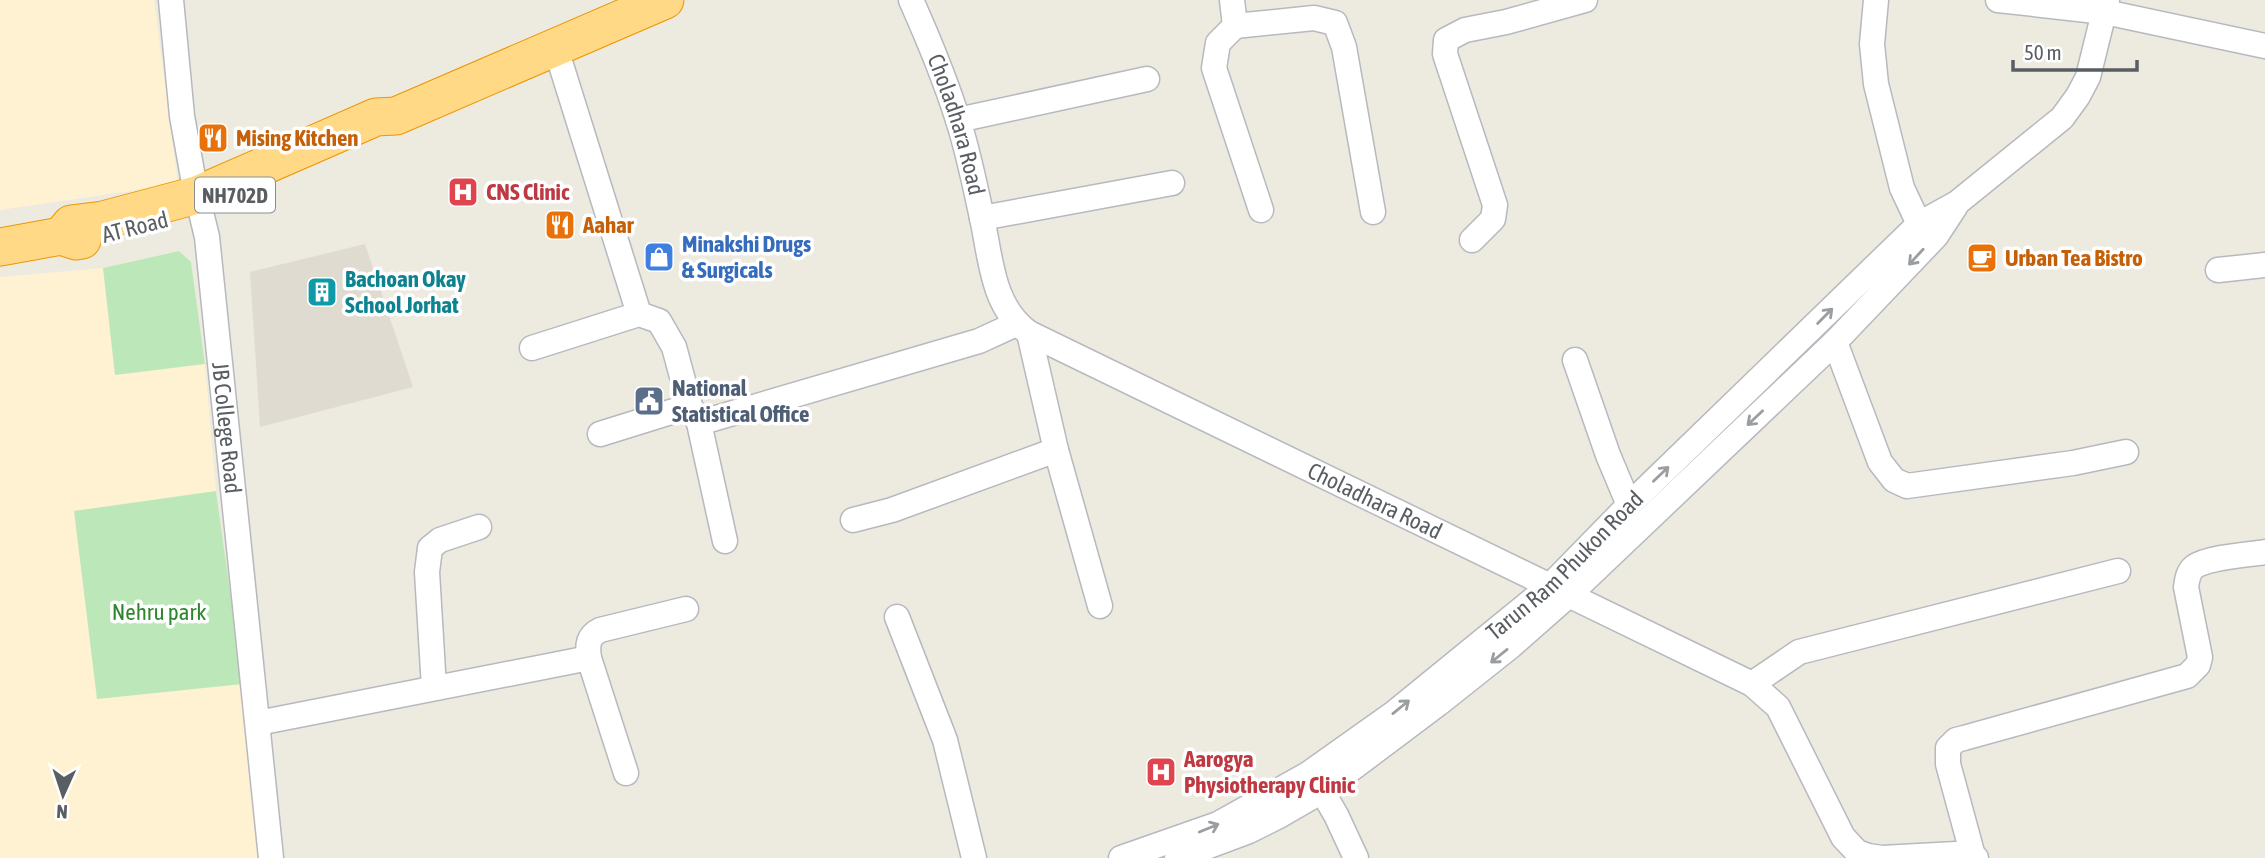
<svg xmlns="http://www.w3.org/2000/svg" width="2265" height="858" font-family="'Asap Condensed',sans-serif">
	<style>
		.commercial { fill: #fff2d3 }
		.education { fill: #e0dbd1 }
		.green { fill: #bce8b9 }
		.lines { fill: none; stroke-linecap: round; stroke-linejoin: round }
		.minor-casing { stroke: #b6b9be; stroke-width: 27 }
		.highway-casing { stroke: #ed9600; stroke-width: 39 }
		.minor { stroke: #fff; stroke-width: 24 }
		.highway { stroke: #ffd985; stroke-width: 37 }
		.oneway { stroke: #9b9ea1 }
		.labels { text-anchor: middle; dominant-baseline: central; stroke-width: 7; stroke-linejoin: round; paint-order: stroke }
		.shield { fill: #fff; stroke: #8b8e91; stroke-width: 2 }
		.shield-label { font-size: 21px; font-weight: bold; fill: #595e62 }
		.street-label { font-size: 23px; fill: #595e62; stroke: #fff }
		.food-label { font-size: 23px; font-weight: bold; fill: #c56008; stroke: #fff; text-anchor: start }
		.health-label { font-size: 23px; font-weight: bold; fill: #be3a42; stroke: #fff; text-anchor: start }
		.shop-label { font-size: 23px; font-weight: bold; fill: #366cbe; stroke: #fff; text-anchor: start }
		.culture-label { font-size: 23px; font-weight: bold; fill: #0d838f; stroke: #fff; text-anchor: start }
		.service-label { font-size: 23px; font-weight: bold; fill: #4e5e75; stroke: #fff; text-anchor: start }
		.park-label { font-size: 23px; fill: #2e862d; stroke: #fff }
	</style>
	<rect width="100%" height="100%" fill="#edeae0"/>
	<g class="commercial">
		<polygon points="0,0 154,0 178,184 0,210"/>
		<polygon points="179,251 191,262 205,364 216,491 243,684 259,858 0,858 0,277 103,268"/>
	</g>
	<polygon class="education" points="365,244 413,387 260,427 250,272"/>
	<g class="green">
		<polygon points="179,251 191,262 205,364 115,375 103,268"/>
		<polygon points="216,491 243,684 97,699 74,511"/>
	</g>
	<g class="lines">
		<g class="minor-casing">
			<g id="minor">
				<path id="s1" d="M171,0L182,116L194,183L207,237L271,858"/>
				<path id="s2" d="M911,0C928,38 945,79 958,120C968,151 975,185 982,218C991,259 992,307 1029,333L1752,684L1778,707L1843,837L1857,852L1868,856L1882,858L1956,854L1976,858"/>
				<polyline points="1232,0 1235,26 1218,43 1214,68 1261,210"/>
				<polyline points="1876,0 1872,44 1876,84 1902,188 1919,224"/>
				<polyline points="1998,0 2105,12 2265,46"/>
				<polyline points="1235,26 1314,18 1335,23 1344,47 1373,212"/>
				<polyline points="556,49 639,314"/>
				<polyline points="958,120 1147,79"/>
				<polyline points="982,218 1172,183"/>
				<polyline points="1472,240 1493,219 1495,205 1445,54 1446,40 1465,30 1506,22 1585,0"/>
				<polyline points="2218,270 2265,265"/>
				<polyline points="1029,333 1056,450 1100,606"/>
				<polyline points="1835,342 1880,462 1894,480 1907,486 2073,463 2126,452"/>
				<polyline points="532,348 639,314 659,321 674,347 690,406 699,423 725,541"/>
				<polyline points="1575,360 1608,455 1629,505"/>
				<polyline points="699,423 979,341 1016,324"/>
				<polyline points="600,434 690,406"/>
				<polyline points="853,520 892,510 1056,450"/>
				<polyline points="897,617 945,740 974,858"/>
				<polyline points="1752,684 1799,652 2118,571"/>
				<polyline points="434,688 427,572 430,548 440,540 479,527"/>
				<polyline points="258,723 589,658"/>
				<path d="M626,773L589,658C587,645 588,636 600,630L686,609"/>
				<polyline points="1322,791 1336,815 1356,858"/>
				<path d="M1973,856L1948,764V748L1956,740L1964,738L2187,676L2198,665L2200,657L2186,587C2187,580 2188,572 2194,567C2208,557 2247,555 2265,552"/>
				<path id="s3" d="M1121,858L1218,824L1308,774L1394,713L1551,585L1629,505L1919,224L1957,203L2062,118L2078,96L2088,77L2107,0"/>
				<polyline points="1177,858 1249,831 1277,817 1322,791 1438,704 1511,646 1570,594 1835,342 1936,236 1955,207"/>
			</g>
		</g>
		<g class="highway-casing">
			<g id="highway">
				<polyline points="61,236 71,224 103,220 197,195 376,117 396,116 665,0"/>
				<polyline points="0,247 61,236 76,241 82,240"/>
			</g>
		</g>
		<use href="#minor" class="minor"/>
		<use href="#highway" class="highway"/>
	</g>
	<defs><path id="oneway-shaft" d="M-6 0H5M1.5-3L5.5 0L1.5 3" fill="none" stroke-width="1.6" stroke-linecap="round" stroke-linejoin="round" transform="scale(1.75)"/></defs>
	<g class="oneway">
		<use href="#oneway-shaft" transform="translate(1916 257) rotate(133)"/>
		<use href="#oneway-shaft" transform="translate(1825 316) rotate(-45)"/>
		<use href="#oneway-shaft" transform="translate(1755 418) rotate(137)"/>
		<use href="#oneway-shaft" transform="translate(1661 474) rotate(-44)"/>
		<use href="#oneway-shaft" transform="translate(1499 656) rotate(141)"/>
		<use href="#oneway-shaft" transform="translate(1401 707) rotate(-39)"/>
		<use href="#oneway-shaft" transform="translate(1209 828) rotate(-22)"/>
	</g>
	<defs>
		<g id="restaurant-square" transform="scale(1.575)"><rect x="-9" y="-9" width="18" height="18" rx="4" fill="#e8710a" stroke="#fff"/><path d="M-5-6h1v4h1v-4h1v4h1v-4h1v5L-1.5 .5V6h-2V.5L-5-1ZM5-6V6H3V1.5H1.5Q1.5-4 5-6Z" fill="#fff"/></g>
		<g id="hospital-square" transform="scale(1.575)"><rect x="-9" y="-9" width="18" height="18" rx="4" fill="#e0444e" stroke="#fff"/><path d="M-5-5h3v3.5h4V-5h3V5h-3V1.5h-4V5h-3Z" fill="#fff"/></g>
		<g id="shop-square" transform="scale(1.575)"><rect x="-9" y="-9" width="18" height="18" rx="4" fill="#3f7fe0" stroke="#fff"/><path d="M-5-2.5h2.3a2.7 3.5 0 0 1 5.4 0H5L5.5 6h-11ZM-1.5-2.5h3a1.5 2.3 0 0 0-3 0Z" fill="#fff"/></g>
		<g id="cafe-square" transform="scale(1.575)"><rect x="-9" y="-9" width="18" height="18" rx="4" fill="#e8710a" stroke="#fff"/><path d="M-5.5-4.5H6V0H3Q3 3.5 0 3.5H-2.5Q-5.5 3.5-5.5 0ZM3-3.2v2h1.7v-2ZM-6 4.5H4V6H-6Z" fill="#fff"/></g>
		<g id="building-square" transform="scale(1.575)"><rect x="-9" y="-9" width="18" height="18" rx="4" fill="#0f9aa8" stroke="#fff"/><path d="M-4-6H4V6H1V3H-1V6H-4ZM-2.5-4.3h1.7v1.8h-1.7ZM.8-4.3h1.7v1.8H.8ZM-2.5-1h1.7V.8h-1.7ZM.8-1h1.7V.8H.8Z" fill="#fff"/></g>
		<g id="civic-square" transform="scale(1.575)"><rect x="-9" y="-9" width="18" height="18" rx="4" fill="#5c6f8a" stroke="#fff"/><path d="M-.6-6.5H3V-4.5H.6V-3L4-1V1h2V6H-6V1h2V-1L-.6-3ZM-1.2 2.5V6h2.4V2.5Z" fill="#fff"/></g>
	</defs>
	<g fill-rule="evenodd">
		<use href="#restaurant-square" x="213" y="138"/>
		<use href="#hospital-square" x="463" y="192"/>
		<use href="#restaurant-square" x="560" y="225"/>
		<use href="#shop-square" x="659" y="257"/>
		<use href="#cafe-square" x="1982" y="258"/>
		<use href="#building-square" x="322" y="292"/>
		<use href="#civic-square" x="649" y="401"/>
		<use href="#hospital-square" x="1161" y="772"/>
	</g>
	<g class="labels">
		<rect class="shield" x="195" y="177.5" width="80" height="35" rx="5"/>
		<g class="shield-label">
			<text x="235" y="195">NH702D</text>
		</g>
		<g class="street-label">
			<text stroke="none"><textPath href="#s2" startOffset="133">Choladhara Road</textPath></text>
			<text transform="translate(135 227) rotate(-14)">AT Road</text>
			<text stroke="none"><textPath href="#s1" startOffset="432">JB College Road</textPath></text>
			<text stroke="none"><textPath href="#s2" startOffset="742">Choladhara Road</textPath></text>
			<text stroke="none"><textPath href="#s3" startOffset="537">Tarun Ram Phukon Road</textPath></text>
		</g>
		<g class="food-label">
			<text x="236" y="138">Mising Kitchen</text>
			<text x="583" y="225">Aahar</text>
			<text x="2005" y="258">Urban Tea Bistro</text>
		</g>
		<g class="health-label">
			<text x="486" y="192">CNS Clinic</text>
			<text x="1184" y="759">Aarogya<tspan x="1184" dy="26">Physiotherapy Clinic</tspan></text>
		</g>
		<g class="shop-label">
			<text x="682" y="244">Minakshi Drugs<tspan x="682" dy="26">&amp; Surgicals</tspan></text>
		</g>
		<g class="culture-label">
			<text x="345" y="279">Bachoan Okay<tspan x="345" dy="26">School Jorhat</tspan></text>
		</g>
		<g class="service-label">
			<text x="672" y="388">National<tspan x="672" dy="26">Statistical Office</tspan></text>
		</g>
		<g class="park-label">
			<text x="159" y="612">Nehru park</text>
		</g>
	</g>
	<g transform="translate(63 795) rotate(183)" stroke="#ffffff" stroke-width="5" paint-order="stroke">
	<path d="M0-5L12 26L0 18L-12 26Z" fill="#595e62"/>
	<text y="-10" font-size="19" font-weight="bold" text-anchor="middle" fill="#595e62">N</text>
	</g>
	<path d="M2013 60v10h124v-10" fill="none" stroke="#595e62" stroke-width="3.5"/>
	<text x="2024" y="60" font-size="21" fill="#595e62" stroke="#ffffff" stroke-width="5" paint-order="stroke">50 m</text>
</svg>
